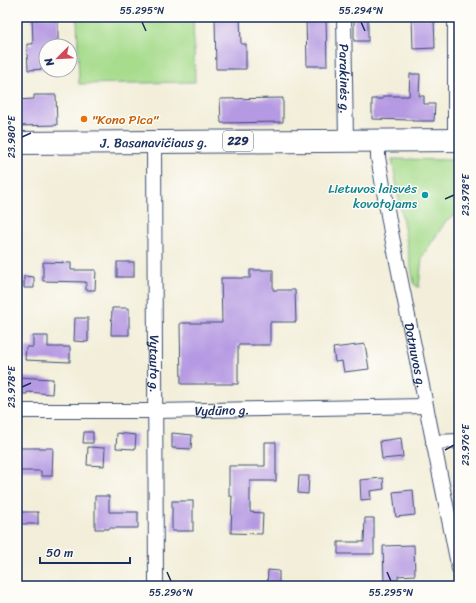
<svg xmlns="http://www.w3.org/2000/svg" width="476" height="603" font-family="Sriracha,sans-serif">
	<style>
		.green { fill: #a7dc8d; stroke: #618676 }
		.building { fill: #b599e2 }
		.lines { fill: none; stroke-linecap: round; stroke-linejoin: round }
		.minor-casing { stroke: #3b4c70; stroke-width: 16 }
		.primary-casing { stroke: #3b4c70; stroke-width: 24 }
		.minor { stroke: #fff; stroke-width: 14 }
		.primary { stroke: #fff; stroke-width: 22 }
		.ticks { fill: none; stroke: #1b2f5e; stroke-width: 1.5 }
		.food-dot { fill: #e8710a; stroke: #fdfcf7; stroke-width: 1.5 }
		.culture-dot { fill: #0f9aa8; stroke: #fdfcf7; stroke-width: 1.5 }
		.labels { text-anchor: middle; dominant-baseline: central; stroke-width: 3; stroke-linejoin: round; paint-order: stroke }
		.shield { fill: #fdfcf7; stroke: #5f6c8c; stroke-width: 1 }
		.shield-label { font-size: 12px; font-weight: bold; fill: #1b2f5e }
		.street-label { font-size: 13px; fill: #1b2f5e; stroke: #fdfcf7 }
		.food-label { font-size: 13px; fill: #c56008; stroke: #fdfcf7; text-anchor: start }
		.culture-label { font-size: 13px; fill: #0d838f; stroke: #fdfcf7; text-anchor: end }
		.neatline { fill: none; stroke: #1b2f5e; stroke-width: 1.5 }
		.ticks-label { font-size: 10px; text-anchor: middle; fill: #1b2f5e }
	</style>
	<rect width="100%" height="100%" fill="#fdfcf7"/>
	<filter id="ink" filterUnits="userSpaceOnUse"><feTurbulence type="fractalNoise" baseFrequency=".025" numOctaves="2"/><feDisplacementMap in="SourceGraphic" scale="8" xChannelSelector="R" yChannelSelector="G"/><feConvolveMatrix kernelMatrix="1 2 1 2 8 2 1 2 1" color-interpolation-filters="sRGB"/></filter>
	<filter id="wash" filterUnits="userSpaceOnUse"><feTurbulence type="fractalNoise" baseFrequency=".012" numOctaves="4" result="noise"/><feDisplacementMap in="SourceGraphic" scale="16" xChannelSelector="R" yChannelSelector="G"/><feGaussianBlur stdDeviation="0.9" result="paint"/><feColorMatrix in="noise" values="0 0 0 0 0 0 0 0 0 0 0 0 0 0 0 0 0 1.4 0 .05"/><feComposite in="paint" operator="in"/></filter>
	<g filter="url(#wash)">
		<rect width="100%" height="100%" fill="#f2eed9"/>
		<g class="green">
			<polygon points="77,17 193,17 195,82 79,84"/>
			<polygon points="392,159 459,160 459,211 446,221 422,257 419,287 417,287 414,284"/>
		</g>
		<g id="blocks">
			<g class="building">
				<polygon points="32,17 58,17 58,46 46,46 46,69 28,70 27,44 33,44"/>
				<polygon points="215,17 240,17 241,44 246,44 246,69 216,69"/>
				<polygon points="306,17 326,17 327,66 307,66"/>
				<rect x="354" y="17" width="14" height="24"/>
				<polygon points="412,18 434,18 435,48 413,49"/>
				<polygon points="410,74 420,74 419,96 424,96 424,104 435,104 434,121 412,121 412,120 372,119 372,99 383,99 383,96 409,96"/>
				<polygon points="34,95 56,95 57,125 17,126 17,100 34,99"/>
				<polygon points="283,98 283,122 221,123 220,99"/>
				<polygon points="43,262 71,263 71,270 96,270 95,290 86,290 86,282 43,281"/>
				<rect x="117" y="262" width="17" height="15"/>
				<polygon points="250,270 273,270 273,290 295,290 296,322 270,322 270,345 238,345 238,384 181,384 180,323 222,323 221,278 250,278"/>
				<polygon points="24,276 34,277 34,288 24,288"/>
				<polygon points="112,308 129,308 129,335 111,335"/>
				<polygon points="75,318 88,318 88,342 74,341"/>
				<polygon points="33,336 48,336 48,347 70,347 70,362 25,360 26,347 33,347"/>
				<polygon points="365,344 369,369 344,372 342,361 335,362 333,348"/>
				<polygon points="17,377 53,379 52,394 27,392 27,394 17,394"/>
				<polygon points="84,432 93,432 93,443 83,443"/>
				<polygon points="117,433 136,435 135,449 116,448"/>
				<polygon points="172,433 192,435 191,449 172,448"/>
				<polygon points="401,438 403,457 382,459 380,441"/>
				<polygon points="265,442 276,442 276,481 250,481 250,512 263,513 262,534 231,533 232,496 229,496 229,466 265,466"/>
				<polygon points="88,447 105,448 104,466 87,465"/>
				<polygon points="17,448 53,448 52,476 41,476 41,471 17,471"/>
				<polygon points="299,476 309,476 308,494 298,493"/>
				<polygon points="383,478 384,489 370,491 371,499 361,500 360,480"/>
				<polygon points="413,490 415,515 396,517 393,492"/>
				<polygon points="95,496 109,496 109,512 138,512 138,528 109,528 109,529 95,529"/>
				<rect x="172" y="501" width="21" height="30"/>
				<rect x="17" y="512" width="21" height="12"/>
				<polygon points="365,518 374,518 374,554 338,554 338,542 364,542"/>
				<polygon points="414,545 415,575 398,576 398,580 384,581 383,546"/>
				<polygon points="268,570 279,571 279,586 267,586"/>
			</g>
		</g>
	</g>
	<g filter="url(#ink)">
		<use href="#blocks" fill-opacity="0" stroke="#3b4c70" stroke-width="1"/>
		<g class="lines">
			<g class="minor-casing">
				<g id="minor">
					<path id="s1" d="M344,17L346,140"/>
					<polyline points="455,17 455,140"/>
					<path id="s2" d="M154,141L156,586"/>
					<path id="s3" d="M378,141V157L391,232L459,569"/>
					<path id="s4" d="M17,411H156L426,406"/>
					<polyline points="433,442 459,441"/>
				</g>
			</g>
			<g class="primary-casing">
				<g id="primary">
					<path id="s5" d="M17,143L459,140"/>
				</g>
			</g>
			<use href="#minor" class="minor"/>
			<use href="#primary" class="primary"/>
		</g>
	</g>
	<path class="ticks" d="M142,22L146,31M361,22L365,31M22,137L31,133M445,199L454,195M22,387L31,383M445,450L454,445M167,572L171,581M387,572L391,581"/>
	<circle class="food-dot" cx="84" cy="119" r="4"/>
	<circle class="culture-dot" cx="425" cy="195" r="4"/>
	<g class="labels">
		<rect class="shield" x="223" y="131" width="30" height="20" rx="3"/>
		<g class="shield-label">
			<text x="238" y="141">229</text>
		</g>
		<g class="street-label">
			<text stroke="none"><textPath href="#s1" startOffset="62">Parakinės g.</textPath></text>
			<text stroke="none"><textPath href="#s5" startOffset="137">J. Basanavičiaus g.</textPath></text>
			<text stroke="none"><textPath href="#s3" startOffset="218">Dotnuvos g.</textPath></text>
			<text stroke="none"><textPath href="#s2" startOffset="223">Vytauto g.</textPath></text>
			<text stroke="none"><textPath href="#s4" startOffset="205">Vydūno g.</textPath></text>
		</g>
		<g class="food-label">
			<text x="92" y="119">"Kono Pica"</text>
		</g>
		<g class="culture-label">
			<text x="417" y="188">Lietuvos laisvės<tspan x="417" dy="15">kovotojams</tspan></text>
		</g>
	</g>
	<rect width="476" height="603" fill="none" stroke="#fdfcf7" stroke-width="44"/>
	<g transform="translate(58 58) rotate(246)"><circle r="19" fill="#fdfcf7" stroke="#a3aaba"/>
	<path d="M0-3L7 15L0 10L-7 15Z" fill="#d1495b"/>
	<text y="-6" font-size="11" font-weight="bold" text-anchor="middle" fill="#1b2f5e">N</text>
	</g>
	<path d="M40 557v6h90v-6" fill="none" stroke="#1b2f5e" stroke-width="2"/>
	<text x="46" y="557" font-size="12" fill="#1b2f5e" stroke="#fdfcf7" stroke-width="3" paint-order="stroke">50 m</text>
	<rect x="22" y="22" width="432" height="559" class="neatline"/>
	<g class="ticks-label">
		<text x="142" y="14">55.295°N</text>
		<text x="361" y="14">55.294°N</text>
		<text transform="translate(11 137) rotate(-90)" y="4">23.980°E</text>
		<text transform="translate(465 195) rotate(-90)" y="4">23.978°E</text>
		<text transform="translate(11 387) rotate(-90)" y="4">23.978°E</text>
		<text transform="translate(465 445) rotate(-90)" y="4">23.976°E</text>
		<text x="171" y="596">55.296°N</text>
		<text x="391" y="596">55.295°N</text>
	</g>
</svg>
